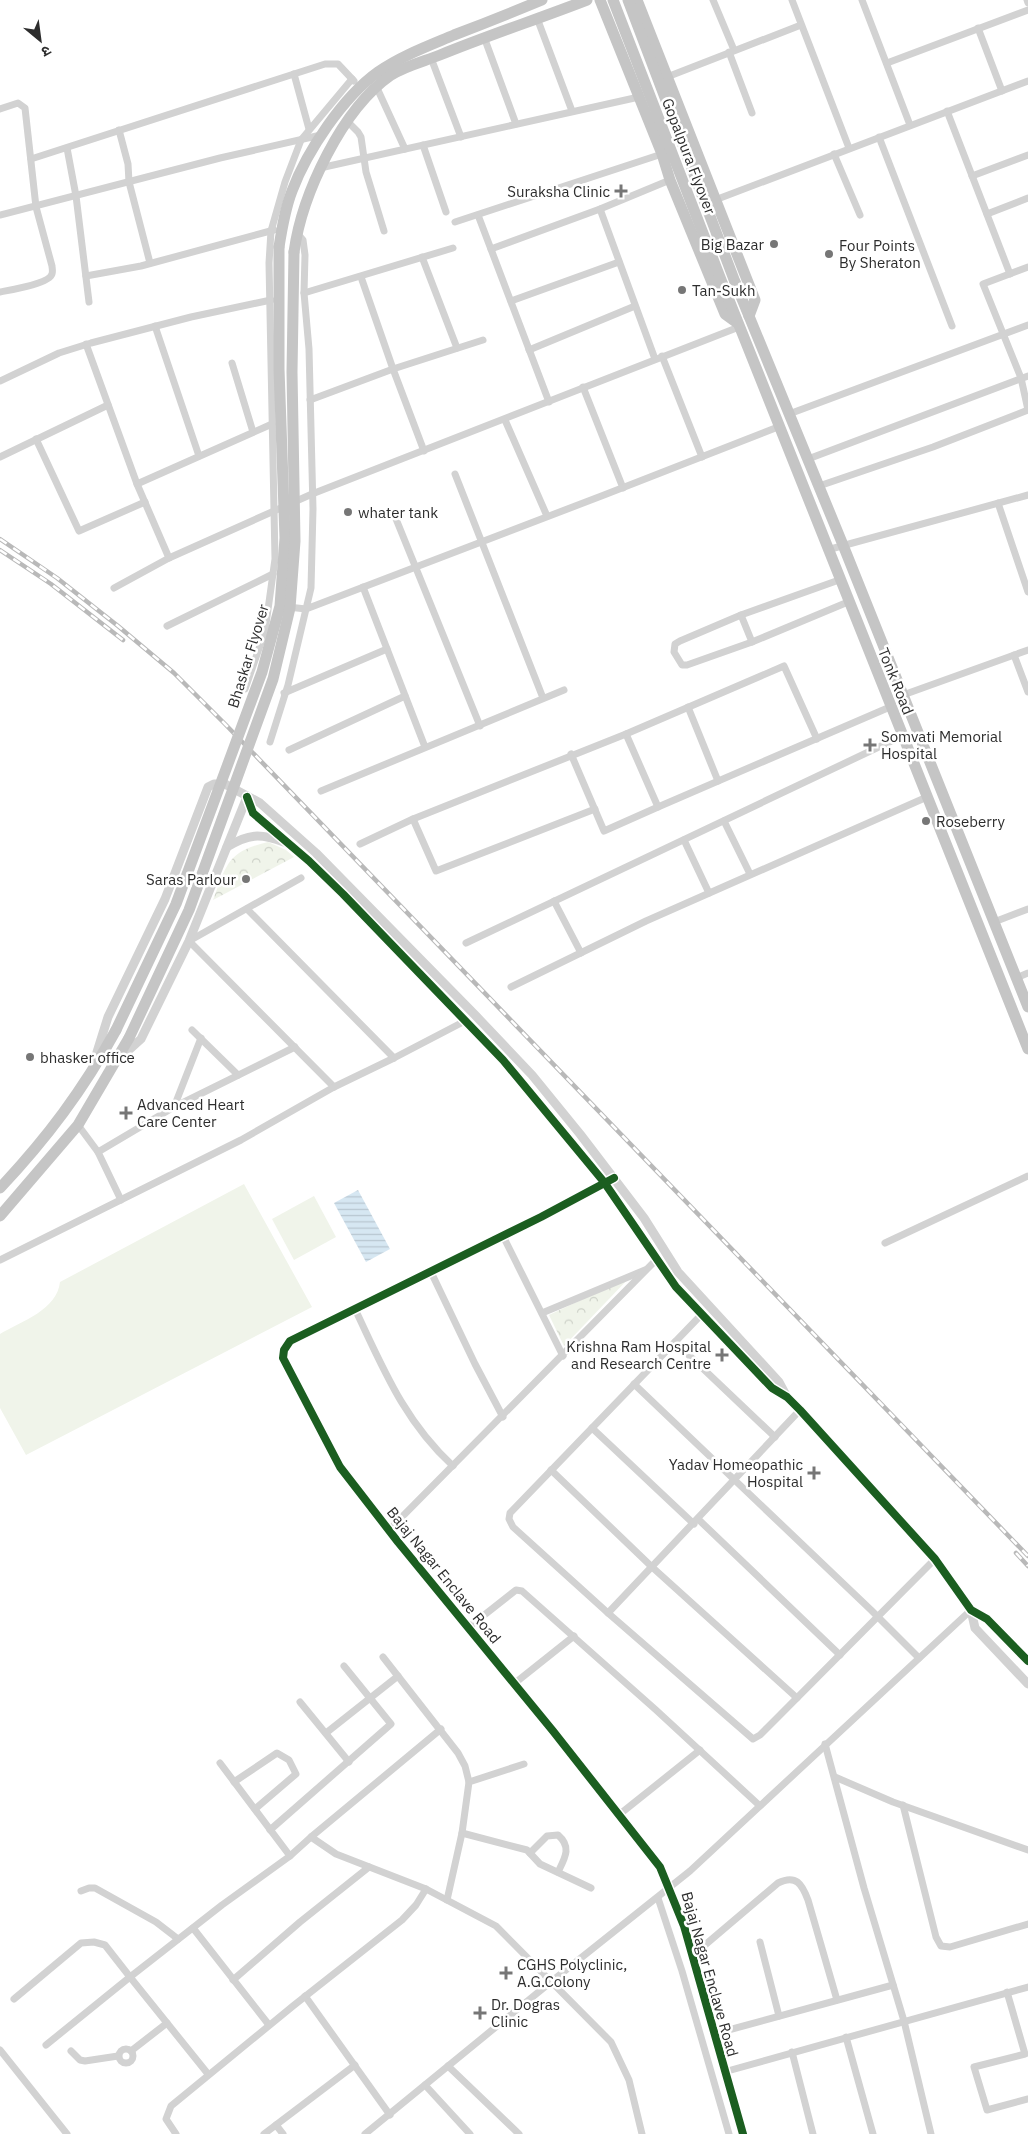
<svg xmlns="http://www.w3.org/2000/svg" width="1028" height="2134" font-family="'IBM Plex Sans','Noto Sans Devanagari',sans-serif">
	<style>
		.park { fill: url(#park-crowns) }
		.pitch { fill: #f0f4ea }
		.water { fill: url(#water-rules) }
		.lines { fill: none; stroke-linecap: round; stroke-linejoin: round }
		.minor { stroke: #d2d2d2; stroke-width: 7 }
		.tertiary { stroke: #d2d2d2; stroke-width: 9 }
		.primary { stroke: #c5c5c5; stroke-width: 11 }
		.rail-casing { stroke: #b9b9b9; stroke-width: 4.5 }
		.rail { stroke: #fff; stroke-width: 2.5; stroke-dasharray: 8; stroke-linecap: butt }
		.primary-bridge { stroke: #c5c5c5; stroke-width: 11 }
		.cycleway-casing { stroke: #fff; stroke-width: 11 }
		.cycleway { stroke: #1b5e20; stroke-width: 8 }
		.poi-dot { fill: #767676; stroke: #fff; stroke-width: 2 }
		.labels { text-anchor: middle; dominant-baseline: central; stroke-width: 5; stroke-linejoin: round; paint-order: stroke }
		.street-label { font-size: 15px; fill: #2d2d2d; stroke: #fff }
		.poi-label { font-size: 15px; fill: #2d2d2d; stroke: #fff; text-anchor: start }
	</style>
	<defs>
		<pattern id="park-crowns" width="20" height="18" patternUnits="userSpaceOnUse" patternTransform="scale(1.25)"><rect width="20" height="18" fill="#f0f4ea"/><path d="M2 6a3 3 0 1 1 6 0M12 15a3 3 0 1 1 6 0" fill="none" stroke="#ced2c9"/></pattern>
		<pattern id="water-rules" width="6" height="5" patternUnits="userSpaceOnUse" patternTransform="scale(1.25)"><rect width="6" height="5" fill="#d6e7f2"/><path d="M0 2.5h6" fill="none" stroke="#b8c6d0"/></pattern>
	</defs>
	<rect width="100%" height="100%" fill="#fff"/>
	<g class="park">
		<path d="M268,842L286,850L294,857L213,900C227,864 227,852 268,842Z"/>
		<polygon points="630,1277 564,1346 549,1315"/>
	</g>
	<g class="pitch">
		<path d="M244,1184L312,1307L26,1455L0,1408V1334C22,1321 57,1310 60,1282Z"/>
		<polygon points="314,1196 336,1237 294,1260 272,1219"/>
	</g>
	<polygon class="water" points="358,1190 390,1249 366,1262 334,1203"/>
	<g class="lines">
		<g class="minor">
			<polyline points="713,0 734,50"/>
			<polyline points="792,0 849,148"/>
			<polyline points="862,0 910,125"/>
			<polyline points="1027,0 1028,3"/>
			<polyline points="537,18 572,111"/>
			<polyline points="978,28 1002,91"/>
			<polyline points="484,37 516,124"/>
			<polyline points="729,52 752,113"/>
			<polyline points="431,58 461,137"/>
			<polyline points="887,63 1028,10"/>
			<polyline points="294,74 309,129"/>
			<polyline points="667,77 801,25"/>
			<polyline points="377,88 405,149"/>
			<path d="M0,109L18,103L25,108L36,207L52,266C52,268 53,271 52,274C49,284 10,290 0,292"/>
			<polyline points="947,111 1010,274"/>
			<polyline points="348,122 358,132 361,137 366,172 384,231"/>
			<polyline points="119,130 128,164 129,182 150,263"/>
			<polyline points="879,137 952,326"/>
			<polyline points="423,145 446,212"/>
			<polyline points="67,148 76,196 89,302"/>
			<polyline points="834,154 860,215"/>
			<polyline points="31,159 325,64 338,64 354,81"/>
			<polyline points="320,168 639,97"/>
			<polyline points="972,176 1028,155"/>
			<polyline points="715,200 1028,81"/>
			<polyline points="600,209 655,359"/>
			<polyline points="987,214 1028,198"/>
			<polyline points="0,215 220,158 321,135"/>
			<polyline points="478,215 549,402"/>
			<polyline points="455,222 662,154"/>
			<polyline points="491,249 600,209 670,180"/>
			<polyline points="422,257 457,348"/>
			<polyline points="1028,267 983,284 1021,378 1028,410"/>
			<polyline points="86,276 141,266 274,230"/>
			<polyline points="361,277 393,369 424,451"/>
			<polyline points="304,293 453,248"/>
			<polyline points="511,301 619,262"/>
			<polyline points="155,326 199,456"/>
			<polyline points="86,344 137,484 169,558"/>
			<polyline points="529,350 635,306"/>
			<polyline points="662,356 702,457"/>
			<polyline points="232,363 253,432"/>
			<polyline points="0,381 59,353 91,343 191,317 271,300"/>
			<polyline points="583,387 623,488"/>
			<polyline points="310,400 393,369 483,340"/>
			<polyline points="789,414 1028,325"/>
			<polyline points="505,420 547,516"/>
			<polyline points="36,439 79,531 145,502"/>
			<polyline points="0,457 108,405"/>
			<polyline points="808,459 1028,376"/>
			<polyline points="455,474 543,698"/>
			<polyline points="137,484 272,424"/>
			<polyline points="819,486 933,447 1028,410"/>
			<polyline points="998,503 1028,592"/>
			<polyline points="394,514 480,726"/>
			<polyline points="827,550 1028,495"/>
			<polyline points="839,580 741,615 680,641 675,644 674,652 682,665 687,665 752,642 848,602"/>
			<polyline points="363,587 425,747"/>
			<polyline points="114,588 169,558 312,494 739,327"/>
			<polyline points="288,607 306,609 604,495 778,427"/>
			<polyline points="741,615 752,642"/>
			<polyline points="167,626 273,574"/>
			<polyline points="1014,655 1028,692"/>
			<polyline points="245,689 265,631 275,559 269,263 271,231 285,182 301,140 352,79"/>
			<polyline points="284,693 387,649"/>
			<polyline points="903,695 1028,650"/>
			<polyline points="688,707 718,781"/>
			<polyline points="626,734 658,807 890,707"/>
			<polyline points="270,742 288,685 311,588 313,509 309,349 304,293 305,255 303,240 297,233"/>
			<polyline points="289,750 405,696"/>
			<polyline points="571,754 604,831 658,807"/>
			<polyline points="321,791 564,690"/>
			<polyline points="413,819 436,871 595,809"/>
			<polyline points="724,821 750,874"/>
			<polyline points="684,840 709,893"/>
			<polyline points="360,844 413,819 626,734 784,666 817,739"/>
			<polyline points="301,878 189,941 334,1087"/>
			<polyline points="554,901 581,953"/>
			<polyline points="247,909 394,1058"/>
			<polyline points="994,922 1028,909"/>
			<polyline points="466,943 902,736"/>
			<polyline points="1016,978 1028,973"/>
			<polyline points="511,987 646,921 927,797"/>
			<polyline points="192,1030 238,1075"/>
			<polyline points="174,1107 201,1038"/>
			<polyline points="78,1125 98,1152"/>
			<polyline points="607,1181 541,1217 290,1341 284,1350 283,1358 340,1467 398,1542 553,1731 660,1867 684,1926 743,2134"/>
			<polyline points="121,1200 98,1152 174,1107 295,1047"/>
			<polyline points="503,1236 563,1356"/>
			<polyline points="885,1243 1028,1176"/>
			<polyline points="0,1260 241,1140 334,1087 394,1058 465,1021"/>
			<polyline points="431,1272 475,1364 503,1417"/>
			<path d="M355,1309C383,1368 404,1421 453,1466"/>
			<polyline points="542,1313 645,1270"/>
			<polyline points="702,1314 510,1513 509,1519 513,1527 608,1613 753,1739 760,1735 778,1717 935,1559"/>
			<polyline points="675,1342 775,1437"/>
			<polyline points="634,1384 871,1610 919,1658"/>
			<polyline points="592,1428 694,1524"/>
			<polyline points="551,1470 652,1567 797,1698"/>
			<polyline points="698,1519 840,1655"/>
			<polyline points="389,1530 656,1260"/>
			<polyline points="608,1613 800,1410"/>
			<polyline points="469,1627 516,1590 522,1591 656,1710 760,1806"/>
			<polyline points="383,1657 458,1753 465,1766 469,1782"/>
			<polyline points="515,1683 574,1636"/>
			<polyline points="300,1702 349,1762"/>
			<polyline points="326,1733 398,1676"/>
			<polyline points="825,1744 864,1888 904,2021 931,2134"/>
			<polyline points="220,1763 290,1856"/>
			<polyline points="835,1777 893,1802 1028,1850"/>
			<polyline points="234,1782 277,1753 289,1760 296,1774 255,1809"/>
			<polyline points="903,1805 936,1937 941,1946 950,1947 1028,1924"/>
			<polyline points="620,1814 700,1750"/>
			<polyline points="270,1830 391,1724 344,1666"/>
			<polyline points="462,1833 527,1850 540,1864 591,1888"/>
			<polyline points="311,1837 336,1854 426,1889 496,1926 611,2042 629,2080 642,2134"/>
			<path d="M530,1853L547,1836L558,1835C572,1847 565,1858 558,1872"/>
			<polyline points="81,1891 89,1888 95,1888 156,1922 178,1939"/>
			<polyline points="658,1898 682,1971 729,2134"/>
			<polyline points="447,1900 462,1833 469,1782 524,1764"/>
			<polyline points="193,1928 269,2025"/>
			<polyline points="760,1942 779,2016"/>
			<path d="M692,1956L778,1883C796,1874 802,1884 808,1900L837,2000"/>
			<polyline points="233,1980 300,1922 369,1867"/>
			<polyline points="1007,1992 1025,2054 974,2067 987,2110 1028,2099"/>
			<polyline points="305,1996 390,2115"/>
			<polyline points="14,1999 81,1943 94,1942 105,1945 130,1977 46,2045"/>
			<polyline points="714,2034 893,1985"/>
			<polyline points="846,2037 873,2134"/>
			<circle cx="126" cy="2056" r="7"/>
			<polyline points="0,2050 67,2134"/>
			<polyline points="71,2051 80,2060 85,2061 118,2056"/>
			<polyline points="131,2051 167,2023"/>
			<polyline points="792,2052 813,2134"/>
			<polyline points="448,2066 519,2134"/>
			<polyline points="724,2072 1028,1987"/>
			<polyline points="208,2074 130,1977 222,1905 290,1856 311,1837 441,1729"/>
			<polyline points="425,2085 470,2134"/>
			<polyline points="276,2125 283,2134"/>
			<polyline points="176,2134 166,2119 171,2106 293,2006 402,1920 416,1905 426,1889"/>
			<polyline points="264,2134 355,2065"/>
			<polyline points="365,2134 552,1981 690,1871 971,1610"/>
		</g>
		<g class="tertiary">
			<polyline points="247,797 253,813 309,861 343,894 503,1060 604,1182 676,1287 772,1388 787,1397 800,1410 935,1559 971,1610 987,1619 1028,1661"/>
			<path d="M227,847C248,834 260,833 284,842"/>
			<polyline points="120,1058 141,1039 189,941 247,797"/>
			<polyline points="99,1061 97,1052 108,1017 165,899 208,787 214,784 225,784 260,803 316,853 476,1016 532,1075 580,1134 644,1218 678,1272 779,1382 787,1397"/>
			<polyline points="971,1610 975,1628 1028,1684"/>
		</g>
		<g class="primary">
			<polyline points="600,0 662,154 670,180 725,314 736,322"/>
			<polyline points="637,0 755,300 749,316"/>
			<path d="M279,247C282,228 285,209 292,191C307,151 343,97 378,72C401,56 428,46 454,35C483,24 513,12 542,0"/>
			<path d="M294,252C302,194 342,109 391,75C405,66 425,61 440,55C489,35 538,19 587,0"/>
			<polyline points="735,282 843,545 1028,1007"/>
			<polyline points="723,285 1028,1049"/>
			<path d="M0,1188C47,1138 83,1090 116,1030"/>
			<polyline points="0,1216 78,1125 129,1038"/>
		</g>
		<g class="rail-casing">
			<g id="rail">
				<polyline points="0,539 57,578 118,626 174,673 225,724 1028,1556"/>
				<polyline points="0,550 51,584 123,640"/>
				<polyline points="1016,1553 1028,1566"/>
			</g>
		</g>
		<use href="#rail" class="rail"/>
		<g class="primary-bridge">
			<polyline points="613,0 723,285"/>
			<polyline points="628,0 735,282"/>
			<polyline points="116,1030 176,904 262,672 280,606 285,538 279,369 279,247"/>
			<polyline points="129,1038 189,910 273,679 290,608 295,541 292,372 294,252"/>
		</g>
		<g class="cycleway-casing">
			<g id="cycleway">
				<polyline points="247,797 253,813 309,861 343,894 503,1060 604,1182 676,1287 772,1388 787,1397 800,1410 935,1559 971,1610 987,1619 1028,1661"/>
				<polyline points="614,1178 541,1217 290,1341 284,1350 283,1358 340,1467 398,1542 553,1731 660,1867 684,1926 743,2134"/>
			</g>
		</g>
		<use href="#cycleway" class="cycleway"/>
	</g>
	<g class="poi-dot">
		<path d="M618.5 183.5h5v5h5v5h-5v5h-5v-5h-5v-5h5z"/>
		<circle cx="774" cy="244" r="5"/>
		<circle cx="829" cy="254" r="5"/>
		<circle cx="682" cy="290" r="5"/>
		<circle cx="348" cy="512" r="5"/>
		<path d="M867.5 737.5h5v5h5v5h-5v5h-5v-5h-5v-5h5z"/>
		<circle cx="926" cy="821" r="5"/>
		<circle cx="246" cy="879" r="5"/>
		<circle cx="30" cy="1057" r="5"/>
		<path d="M123.5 1105.5h5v5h5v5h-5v5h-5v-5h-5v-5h5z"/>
		<path d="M719.5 1347.5h5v5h5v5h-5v5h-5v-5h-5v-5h5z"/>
		<path d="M811.5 1465.5h5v5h5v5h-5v5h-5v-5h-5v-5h5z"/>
		<path d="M503.5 1965.5h5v5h5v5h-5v5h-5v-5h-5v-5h5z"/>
		<path d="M477.5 2005.5h5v5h5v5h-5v5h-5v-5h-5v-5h5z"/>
	</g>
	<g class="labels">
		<g class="street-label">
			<text transform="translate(689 156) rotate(69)">Gopalpura Flyover</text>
			<text transform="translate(248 656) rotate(-73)">Bhaskar Flyover</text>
			<text transform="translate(896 681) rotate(68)">Tonk Road</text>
			<text transform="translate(444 1575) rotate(51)">Bajaj Nagar Enclave Road</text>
			<text transform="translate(710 1974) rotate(74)">Bajaj Nagar Enclave Road</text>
		</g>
		<g class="poi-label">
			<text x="610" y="191" text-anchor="end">Suraksha Clinic</text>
			<text x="764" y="244" text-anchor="end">Big Bazar</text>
			<text x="839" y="245">Four Points<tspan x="839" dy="17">By Sheraton</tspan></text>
			<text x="692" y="290">Tan-Sukh</text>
			<text x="358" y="512">whater tank</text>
			<text x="881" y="736">Somvati Memorial<tspan x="881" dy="17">Hospital</tspan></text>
			<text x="936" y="821">Roseberry</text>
			<text x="236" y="879" text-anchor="end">Saras Parlour</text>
			<text x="40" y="1057">bhasker office</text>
			<text x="137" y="1104">Advanced Heart<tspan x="137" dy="17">Care Center</tspan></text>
			<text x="711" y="1346" text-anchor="end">Krishna Ram Hospital<tspan x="711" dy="17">and Research Centre</tspan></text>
			<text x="803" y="1464" text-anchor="end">Yadav Homeopathic<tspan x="803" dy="17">Hospital</tspan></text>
			<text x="517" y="1964">CGHS Polyclinic,<tspan x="517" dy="17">A.G.Colony</tspan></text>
			<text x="491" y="2004">Dr. Dogras<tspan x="491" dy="17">Clinic</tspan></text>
		</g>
	</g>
	<g transform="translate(40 40) rotate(151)" stroke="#ffffff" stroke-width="4" paint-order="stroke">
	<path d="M0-4L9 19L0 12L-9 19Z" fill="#2d2d2d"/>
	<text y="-8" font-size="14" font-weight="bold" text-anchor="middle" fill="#2d2d2d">उ</text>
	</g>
</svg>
